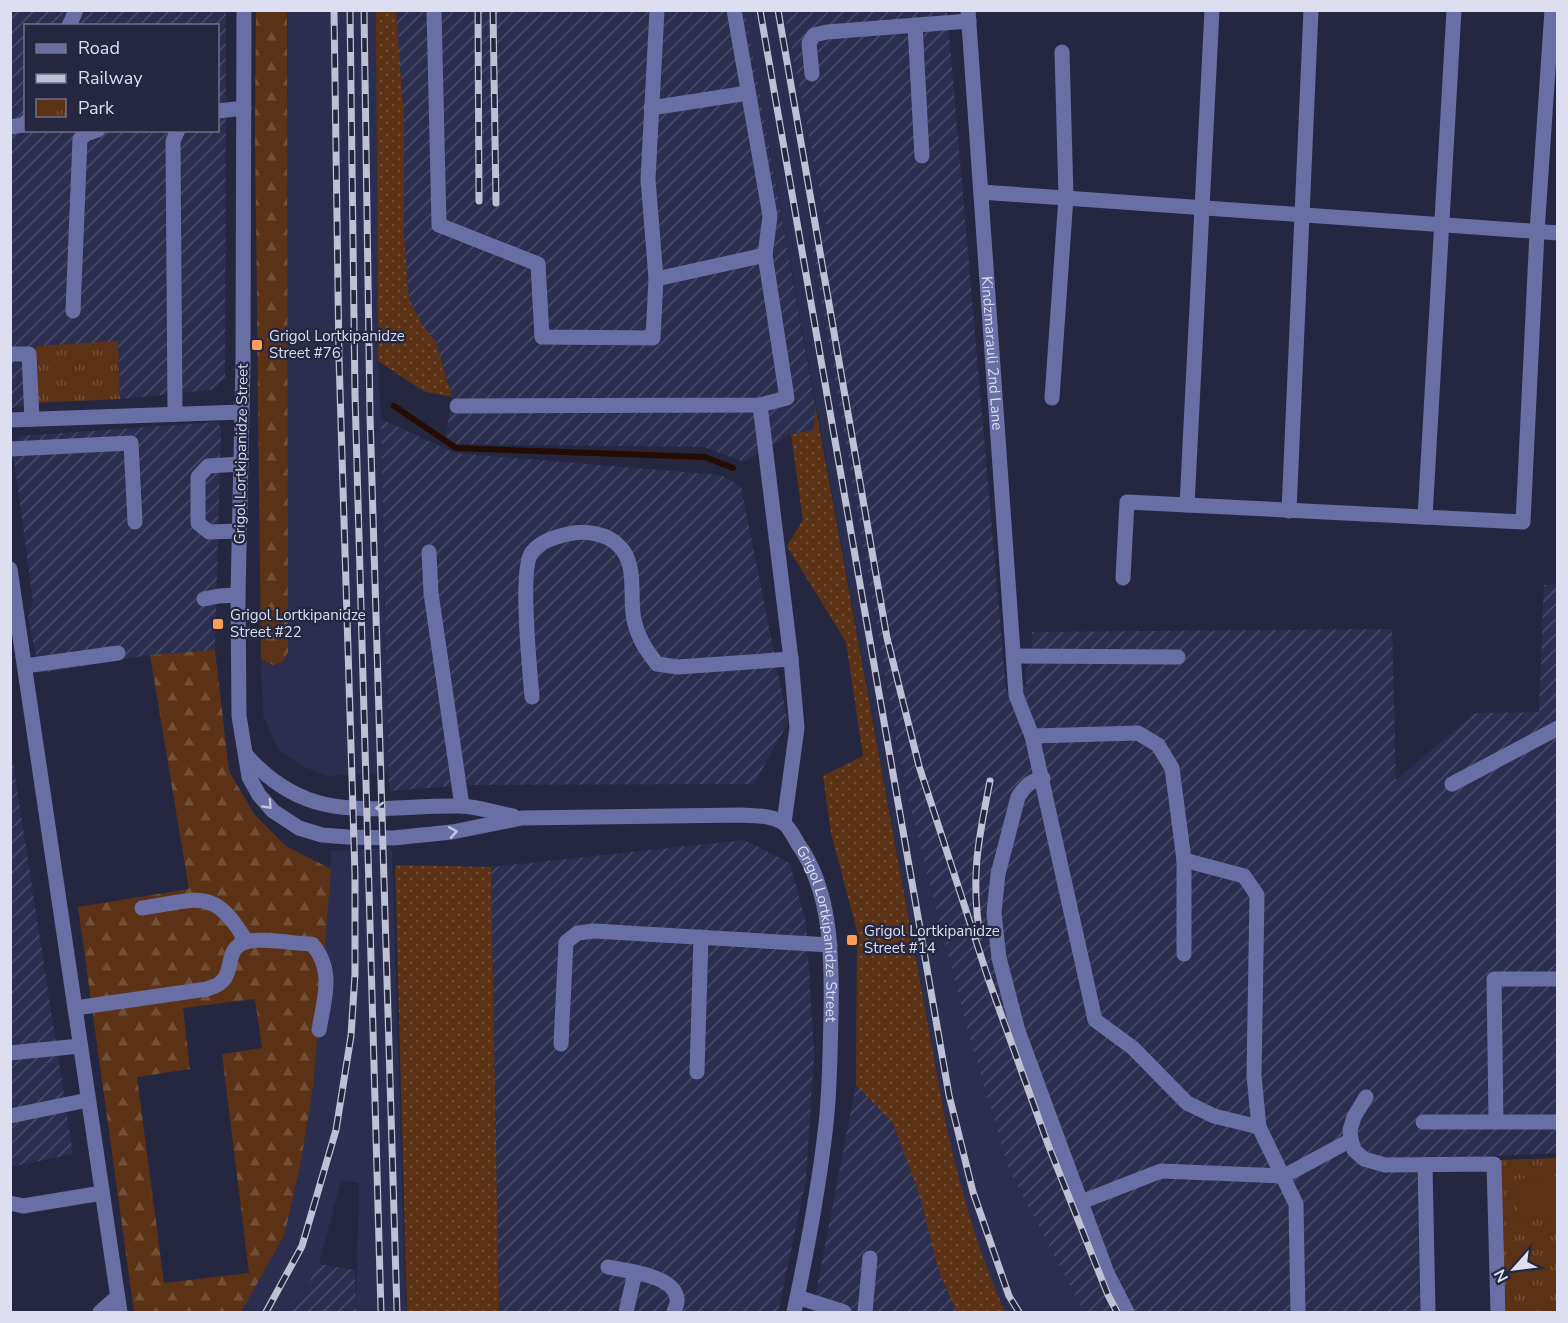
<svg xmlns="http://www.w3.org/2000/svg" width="1568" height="1323" font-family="'Nunito Sans',sans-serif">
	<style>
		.built { fill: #2b2e4e }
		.industrial { fill: url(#industrial-furrows); fill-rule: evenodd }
		.grass { fill: url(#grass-dots) }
		.forest { fill: url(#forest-firs); fill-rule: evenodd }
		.park { fill: url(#park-tufts) }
		.pitch { fill: #5b3216 }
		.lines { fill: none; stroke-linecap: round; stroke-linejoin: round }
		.stream { stroke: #240c00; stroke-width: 6 }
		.minor { stroke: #696fa5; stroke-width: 15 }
		.rail-casing { stroke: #bec0d3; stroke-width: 7 }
		.rail { stroke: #252741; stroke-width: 4.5; stroke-dasharray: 14; stroke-linecap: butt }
		.oneway { stroke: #c0c3de }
		.poi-dot { fill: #fe9c58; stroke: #252741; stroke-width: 2 }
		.labels { text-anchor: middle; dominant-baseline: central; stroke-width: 4.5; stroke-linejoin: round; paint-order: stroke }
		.poi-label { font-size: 15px; fill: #dddff1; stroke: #252741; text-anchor: start }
		.street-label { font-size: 15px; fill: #dddff1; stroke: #252741 }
	</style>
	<defs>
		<pattern id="industrial-furrows" width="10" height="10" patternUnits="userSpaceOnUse" patternTransform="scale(1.5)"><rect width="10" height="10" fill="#2b2e4e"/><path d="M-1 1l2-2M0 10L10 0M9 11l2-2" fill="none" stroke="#494c68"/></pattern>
		<pattern id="grass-dots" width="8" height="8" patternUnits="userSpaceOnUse" patternTransform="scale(1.5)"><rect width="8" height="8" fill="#5b3216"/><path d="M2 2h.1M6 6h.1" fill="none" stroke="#724f38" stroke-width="1.8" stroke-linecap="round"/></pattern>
		<pattern id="forest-firs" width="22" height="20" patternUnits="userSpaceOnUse" patternTransform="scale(1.5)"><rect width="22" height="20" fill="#5b3216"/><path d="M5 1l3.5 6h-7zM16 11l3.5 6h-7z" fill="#724f38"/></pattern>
		<pattern id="park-tufts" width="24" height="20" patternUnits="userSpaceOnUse" patternTransform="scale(1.5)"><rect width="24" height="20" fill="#5b3216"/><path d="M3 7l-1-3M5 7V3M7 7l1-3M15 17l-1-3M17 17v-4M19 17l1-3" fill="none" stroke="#724f38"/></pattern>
	</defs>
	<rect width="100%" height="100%" fill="#252741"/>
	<g class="built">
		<polygon points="287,11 376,11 378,361 381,419 388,773 327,776 300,765 278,749 263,715 261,659 273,665 283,662 288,652"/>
		<polygon points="745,11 784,11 828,234 811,240 898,752 913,819 968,1032 1009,1170 1084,1312 1005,1312 985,1267 965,1205 947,1129"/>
		<polygon points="392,848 406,1312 356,1312 359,1183 341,1180 319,1264 292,1312 241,1312 284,1236 300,1167 313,1088 331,851"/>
	</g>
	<g class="industrial">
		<path d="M11,11H226L225,378L211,390L120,399L118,342L36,346V403L11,408ZM26,26H218V130H26Z"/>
		<polygon points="396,11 745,11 815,404 814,431 791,434 744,462 703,447 454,444 446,436 452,397 436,342 423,326 409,299 404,238 404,119"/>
		<polygon points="784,11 947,11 1006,690 1026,686 1026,670 1033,661 1032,632 1392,629 1396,780 1475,713 1539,712 1544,585 1557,584 1557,1153 1417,1160 1420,1312 1084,1312 1009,1170 968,1032 913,819 898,752 811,240 828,234"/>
		<polygon points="381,419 455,453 721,475 741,487 788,723 754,784 466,785 389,791"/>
		<polygon points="218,422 221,429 215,650 150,655 40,673 28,618 33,601 12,444 21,436"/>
		<polygon points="10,743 73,1154 11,1167 10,1167"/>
		<polygon points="744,840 790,863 806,922 814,1054 806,1179 778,1312 499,1312 491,867"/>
		<polygon points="856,1085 893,1123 920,1196 939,1272 957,1312 812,1312"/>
		<polygon points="319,1264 355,1270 356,1312 292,1312"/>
	</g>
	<g class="grass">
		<polygon points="376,11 396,11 404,119 404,238 409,299 423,326 436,342 452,397 423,391 378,361"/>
		<path d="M815,404L947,1129C962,1194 978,1251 1005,1312H957L939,1272L920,1196L893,1123L856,1085L857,931L831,833L823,776L863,756L846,642L787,546L803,520L791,434L814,430Z"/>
		<polygon points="395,865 491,867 499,1312 407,1312"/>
	</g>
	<g class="forest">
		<polygon points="287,11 288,652 283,662 273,665 261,659 255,127 256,11"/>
		<path d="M215,650L229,771L254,814L286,846L331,869L313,1088L300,1167L284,1236L241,1312H134L78,907L189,889L150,655ZM255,999L262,1048L222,1054L249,1273L164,1283L137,1077L190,1069L183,1008Z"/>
	</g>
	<g class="park">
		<polygon points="118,341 120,399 36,403 36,346"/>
		<polygon points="1557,1158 1557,1312 1506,1312 1500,1160"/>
	</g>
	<polygon class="pitch" points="1557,1176 1557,1216 1518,1219 1516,1179"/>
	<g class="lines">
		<polyline class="stream" points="394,406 456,448 705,457 733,468"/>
		<g class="minor">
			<path id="s1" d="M244,10L243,364L238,595L239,716L249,777L259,795L273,811L299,828L322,835L348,837L393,838L452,832L522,818L742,815C756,816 770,815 782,822C789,826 794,837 798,844C832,891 832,959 831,1015C830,1052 830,1088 826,1124C819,1187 807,1251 794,1312"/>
			<polyline points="434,10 439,225 538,264 542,337 653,338 656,279 648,179 657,10"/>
			<path id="s2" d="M968,10L1016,695L1032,736L1138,733L1158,745L1172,768L1184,860L1244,876L1257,895L1254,1076L1259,1127L1296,1204L1298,1312"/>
			<polyline points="915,25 922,156"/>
			<polyline points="69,26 76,10"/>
			<polyline points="812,74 809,43 814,35 827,32 969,21"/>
			<polyline points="651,108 748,93"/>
			<polyline points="218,111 244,108"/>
			<polyline points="10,127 23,125 26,122"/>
			<polyline points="981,192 1558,233"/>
			<polyline points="656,279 765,255"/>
			<polyline points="73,311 80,139 86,134 98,130"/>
			<polyline points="10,354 29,354 32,419"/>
			<polyline points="1052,398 1066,197 1062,52"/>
			<polyline points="760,405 791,659 797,728 784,823"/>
			<polyline points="457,406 760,405 787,398 765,255 770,216 734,10"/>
			<polyline points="175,414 173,141 178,130"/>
			<polyline points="10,420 242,412"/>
			<polyline points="10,449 131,443 135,522"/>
			<polyline points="1187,505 1212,10"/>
			<polyline points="1289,511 1311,10"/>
			<polyline points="1425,517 1454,10"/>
			<polyline points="239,531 209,532 198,523 198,477 208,466 241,464"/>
			<polyline points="429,552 431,593 462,806"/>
			<polyline points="10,569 120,1312"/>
			<polyline points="1123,578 1127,502 1523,522 1537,232 1552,10"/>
			<polyline points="204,599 219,596 238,595"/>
			<polyline points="1013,656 1178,657"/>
			<polyline points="25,666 118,653"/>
			<path d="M532,697C530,671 519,568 532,552C541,541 555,537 568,534C584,530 607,533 619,546C638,564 629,597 634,620C638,638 646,650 657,664L678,667L791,659"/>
			<polyline points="1032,736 1095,1020 1133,1048 1187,1103 1214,1116 1259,1127"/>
			<path d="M246,755C311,828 373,805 459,806C477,806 496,813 513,816"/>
			<path d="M1043,778C1030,781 1025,786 1018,797L998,874L994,913L999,958L1018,1031L1107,1273L1127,1312"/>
			<polyline points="1452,784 1558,728"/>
			<polyline points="1184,860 1184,954"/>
			<path d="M142,908C198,900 214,886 246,941"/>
			<path d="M75,1008L207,989C211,987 217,986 220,983C235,972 224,948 246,942C260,937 296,944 312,944C335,970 324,1000 319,1030"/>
			<polyline points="561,1044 566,942 578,933 594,931 830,945"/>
			<polyline points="10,1053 80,1046"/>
			<polyline points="697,1072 701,937"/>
			<polyline points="1366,1097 1354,1117 1350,1130 1351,1140 1354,1150 1364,1159 1385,1165 1494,1164 1498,1312"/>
			<polyline points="10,1116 88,1100"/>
			<polyline points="1423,1122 1558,1122"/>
			<polyline points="1496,1122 1494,979 1558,979"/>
			<polyline points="1425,1165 1428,1312"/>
			<polyline points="1081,1202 1161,1171 1284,1176 1351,1140"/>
			<polyline points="10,1203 23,1206 102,1193"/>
			<path d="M608,1267C626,1271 675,1275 677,1299C678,1302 675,1309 674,1312"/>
			<polyline points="797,1297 844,1312"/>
			<polyline points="100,1312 117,1297"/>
			<polyline points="626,1312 635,1273"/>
			<polyline points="865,1312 870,1258"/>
		</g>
		<g class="rail-casing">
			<g id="rail">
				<polyline points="350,10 355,395 381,1312"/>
				<polyline points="364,10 370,416 397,1312"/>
				<polyline points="478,10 479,201"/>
				<polyline points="493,10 496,203"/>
				<polyline points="760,10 949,1095 973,1192 1009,1296 1019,1312"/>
				<polyline points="778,10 887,638 919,766 988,978 1049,1147 1108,1295 1117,1312"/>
				<path d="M980,935C970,877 979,837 990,781"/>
				<polyline points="266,1312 302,1246 336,1130 351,1036 355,974 355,875 339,358 334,10"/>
			</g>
		</g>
		<use href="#rail" class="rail"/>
	</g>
	<defs><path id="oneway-chevron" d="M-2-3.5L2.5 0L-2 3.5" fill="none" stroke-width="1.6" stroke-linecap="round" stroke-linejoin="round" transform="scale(1.5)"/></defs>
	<g class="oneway">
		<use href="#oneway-chevron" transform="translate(268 805) rotate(47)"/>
		<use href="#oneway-chevron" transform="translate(380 808) rotate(179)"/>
		<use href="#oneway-chevron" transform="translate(453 832) rotate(-9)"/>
	</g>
	<g class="poi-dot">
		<rect x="251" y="339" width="12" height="12" rx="3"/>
		<rect x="212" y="618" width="12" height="12" rx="3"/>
		<rect x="846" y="934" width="12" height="12" rx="3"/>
	</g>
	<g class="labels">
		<g class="poi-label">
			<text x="269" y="336">Grigol Lortkipanidze<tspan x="269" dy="17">Street #76</tspan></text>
			<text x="230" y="615">Grigol Lortkipanidze<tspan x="230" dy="17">Street #22</tspan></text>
			<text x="864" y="931">Grigol Lortkipanidze<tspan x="864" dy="17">Street #14</tspan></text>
		</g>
		<g class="street-label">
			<text stroke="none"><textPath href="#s2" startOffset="344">Kindzmarauli 2nd Lane</textPath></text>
			<text transform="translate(241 454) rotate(-89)">Grigol Lortkipanidze Street</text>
			<text stroke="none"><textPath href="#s1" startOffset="1449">Grigol Lortkipanidze Street</textPath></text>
		</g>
	</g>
	<rect width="1568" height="1323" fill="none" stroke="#dddff1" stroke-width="24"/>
	<rect x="24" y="24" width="195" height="108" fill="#252741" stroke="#6f7187" stroke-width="1.5"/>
	<rect x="36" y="44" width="30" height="9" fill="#696fa5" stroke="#6f7187" stroke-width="1.5"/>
	<text x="78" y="54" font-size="18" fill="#dddff1">Road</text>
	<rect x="36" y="74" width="30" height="9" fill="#bec0d3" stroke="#6f7187" stroke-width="1.5"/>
	<text x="78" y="84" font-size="18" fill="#dddff1">Railway</text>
	<rect x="36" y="99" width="30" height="18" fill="url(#park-tufts)" stroke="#6f7187" stroke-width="1.5"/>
	<text x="78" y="114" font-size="18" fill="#dddff1">Park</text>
	<g transform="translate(1514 1269) rotate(242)" stroke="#252741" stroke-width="4.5" paint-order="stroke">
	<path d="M0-4.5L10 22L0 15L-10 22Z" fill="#dddff1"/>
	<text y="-9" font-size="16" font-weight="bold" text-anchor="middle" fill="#dddff1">N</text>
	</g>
</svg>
